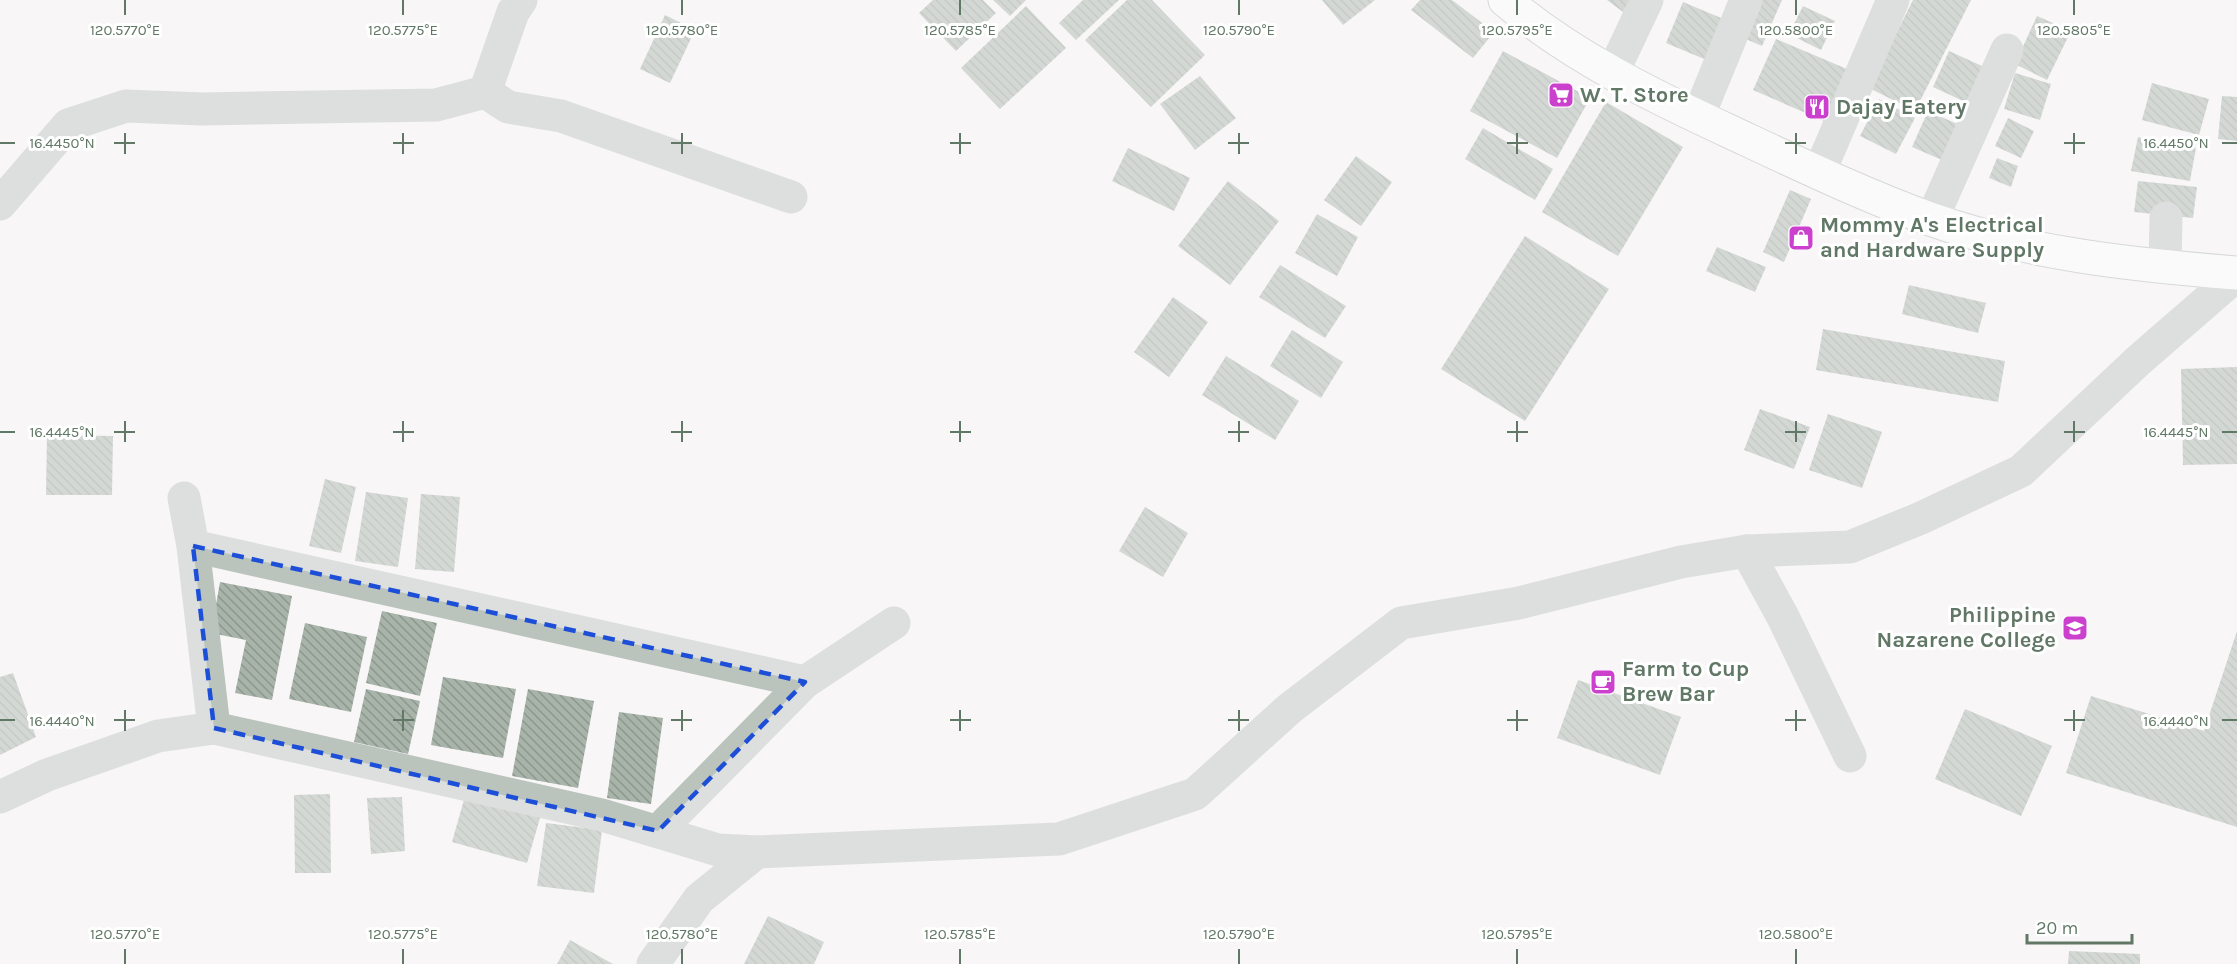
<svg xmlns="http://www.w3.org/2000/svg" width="2237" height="964" font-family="Karla,sans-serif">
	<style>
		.building { fill: url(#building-back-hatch) }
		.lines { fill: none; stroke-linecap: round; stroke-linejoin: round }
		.major-casing { stroke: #aeb6af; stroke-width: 35 }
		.minor { stroke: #bbc3bd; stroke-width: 33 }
		.major { stroke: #fff; stroke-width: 33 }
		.marked { fill: none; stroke: #1d4ed8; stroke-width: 4.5; stroke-dasharray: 12 8; stroke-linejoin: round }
		.ticks { fill: none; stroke: #627866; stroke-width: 2 }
		.labels { text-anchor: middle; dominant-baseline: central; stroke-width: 6; stroke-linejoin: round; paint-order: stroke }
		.poi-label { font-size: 22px; font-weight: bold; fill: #627866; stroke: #fff; text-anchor: start }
		.ticks-label { font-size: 15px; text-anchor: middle; fill: #627866; stroke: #fff; stroke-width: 6; stroke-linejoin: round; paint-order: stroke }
	</style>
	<defs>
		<pattern id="building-back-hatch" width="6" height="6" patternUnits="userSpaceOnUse" patternTransform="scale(1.5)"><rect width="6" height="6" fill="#a8b4aa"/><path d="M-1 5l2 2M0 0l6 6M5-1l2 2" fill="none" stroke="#8c978e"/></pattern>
	</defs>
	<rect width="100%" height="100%" fill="#f8f6f7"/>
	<g class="building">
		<polygon points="933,0 983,0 996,13 956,51 919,13"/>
		<polygon points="993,0 1026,0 1010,16"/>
		<polygon points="1083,0 1119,0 1076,40 1059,23"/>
		<polygon points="1127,0 1152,0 1205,55 1151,107 1085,40"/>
		<polygon points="1322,0 1375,0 1343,25"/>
		<polygon points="1420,0 1452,0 1494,32 1473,58 1411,10"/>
		<polygon points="1607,0 1630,0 1623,12"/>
		<polygon points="1749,0 1782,0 1762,46 1734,34"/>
		<polygon points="1913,0 1971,0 1915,111 1869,88"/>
		<polygon points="1683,2 1733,23 1716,64 1666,43"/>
		<polygon points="1026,6 1066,48 1000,109 961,68"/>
		<polygon points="1803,6 1835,21 1821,50 1789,34"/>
		<polygon points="665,15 695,30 670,83 640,69"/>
		<polygon points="2037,16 2071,31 2047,80 2015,64"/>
		<polygon points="1776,39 1854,72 1831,124 1753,90"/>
		<polygon points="1503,51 1590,98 1557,158 1470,111"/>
		<polygon points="1949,51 1993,71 1976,107 1933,87"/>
		<polygon points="2015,73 2051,84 2040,120 2004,109"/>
		<polygon points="1200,76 1236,118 1195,150 1160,104"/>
		<polygon points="2152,83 2209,99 2199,135 2142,120"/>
		<polygon points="2222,96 2237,97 2237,141 2218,139"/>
		<polygon points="1879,99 1915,118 1896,154 1860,136"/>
		<polygon points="1606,102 1683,147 1618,256 1542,212"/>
		<polygon points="1928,111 1964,127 1949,163 1912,147"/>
		<polygon points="2008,118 2034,131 2021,158 1995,146"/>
		<polygon points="1483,128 1553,169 1535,200 1465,159"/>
		<polygon points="2138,137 2196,148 2190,181 2131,171"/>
		<polygon points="1128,148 1190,178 1174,211 1112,181"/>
		<polygon points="1356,156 1392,182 1361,226 1324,200"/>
		<polygon points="1997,158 2018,166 2011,187 1989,178"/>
		<polygon points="1228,181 1279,221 1230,285 1178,246"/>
		<polygon points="2138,181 2197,187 2193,218 2134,212"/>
		<polygon points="1790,190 1811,199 1784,262 1763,252"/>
		<polygon points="1317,214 1358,237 1337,276 1295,253"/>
		<polygon points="1525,236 1609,289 1525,421 1441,369"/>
		<polygon points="1717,247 1766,267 1755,292 1706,271"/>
		<polygon points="1280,265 1346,306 1325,338 1259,297"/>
		<polygon points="1909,285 1986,303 1978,333 1902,314"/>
		<polygon points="1173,297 1208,322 1169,377 1134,352"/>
		<polygon points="1823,329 2005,361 1998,402 1816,370"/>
		<polygon points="1292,330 1343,362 1321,398 1270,366"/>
		<polygon points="1226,356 1299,401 1275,440 1202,395"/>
		<polygon points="2237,367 2237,464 2183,465 2181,369"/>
		<polygon points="1760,409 1810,427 1794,469 1744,450"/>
		<polygon points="1828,414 1882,432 1862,488 1809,470"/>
		<polygon points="47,435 113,436 112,495 46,495"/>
		<polygon points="325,479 356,487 341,553 309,546"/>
		<polygon points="366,492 408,498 398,567 355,561"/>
		<polygon points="421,494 460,497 454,572 415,569"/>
		<polygon points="1145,507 1188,533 1163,577 1119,551"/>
		<polygon points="220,582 292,596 272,700 235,693 246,640 211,633"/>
		<polygon points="382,611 437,623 420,696 366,683"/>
		<polygon points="305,623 367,637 351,712 289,699"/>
		<polygon points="2237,631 2237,827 2066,773 2091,696 2204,731"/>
		<polygon points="13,673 36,737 0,755 0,677"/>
		<polygon points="443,677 516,689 503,758 431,745"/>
		<polygon points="1578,680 1681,717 1660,775 1557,738"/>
		<polygon points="366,689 420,701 408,754 354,742"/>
		<polygon points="528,689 594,701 578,788 512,776"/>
		<polygon points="1965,709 2052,746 2021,816 1935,779"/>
		<polygon points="619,712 663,718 651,804 607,798"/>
		<polygon points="467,789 542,811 527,863 452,842"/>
		<polygon points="330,794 331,873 295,873 294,795"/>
		<polygon points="402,797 405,851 371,854 367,798"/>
		<polygon points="546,823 602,830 594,893 537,886"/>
		<polygon points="768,916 824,942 814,964 744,964"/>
		<polygon points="570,940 613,964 557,964"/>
		<polygon points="2069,951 2140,954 2140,964 2068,964"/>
	</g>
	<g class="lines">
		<g class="major-casing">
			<path id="major" d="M1505,0C1572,57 1655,97 1735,134C1799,164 1864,195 1930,219C2029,254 2133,265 2237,273"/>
		</g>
		<g class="minor">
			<polyline points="521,0 513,12 485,92 508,107 561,116 791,197"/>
			<polyline points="1613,72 1647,0"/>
			<polyline points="1698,117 1746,0"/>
			<polyline points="1819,173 1893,0"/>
			<polyline points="0,204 68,125 126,106 202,109 436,105 485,92"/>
			<polyline points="1932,219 2007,50"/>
			<polyline points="2165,267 2166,218"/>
			<polyline points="184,498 193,546 214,728"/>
			<polyline points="193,546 805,682"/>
			<polyline points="1747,551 1783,617 1850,756"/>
			<polyline points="0,797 47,775 158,736 214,728 602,815 718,850 757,852 1059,839 1195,794 1289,709 1401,623 1519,603 1681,562 1747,551 1850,547 1921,518 2021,471 2139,360 2237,275"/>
			<polyline points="658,831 805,682 894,623"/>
			<polyline points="653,964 699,899 757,852"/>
		</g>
		<use href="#major" class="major"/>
	</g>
	<path d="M0 0H2237V964H0ZM193,546L805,682L658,831L214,728Z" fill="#f8f6f7" fill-opacity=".55" fill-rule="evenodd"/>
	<path class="marked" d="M193,546L805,682L658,831L214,728Z"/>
	<path class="ticks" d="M125,0V15M403,0V15M682,0V15M960,0V15M1239,0V15M1517,0V15M1796,0V15M2074,0V15M125,133V154M403,133V154M682,133V154M960,133V154M1239,133V154M1517,133V154M1796,133V154M2074,133V154M0,143H15M114,143H135M393,143H414M671,143H692M950,143H971M1228,143H1249M1507,143H1528M1785,143H1806M2064,143H2085M2222,143H2237M125,421V442M403,421V442M682,421V442M960,421V442M1239,421V442M1517,421V442M1796,421V442M2074,421V442M0,432H15M114,432H135M393,432H414M671,432H692M950,432H971M1228,432H1249M1507,432H1528M1785,432H1806M2064,432H2085M2222,432H2237M125,710V731M403,710V731M682,710V731M960,710V731M1239,710V731M1517,710V731M1796,710V731M2074,710V731M0,720H15M114,720H135M393,720H414M671,720H692M950,720H971M1228,720H1249M1507,720H1528M1785,720H1806M2064,720H2085M2222,720H2237M125,949V964M403,949V964M682,949V964M960,949V964M1239,949V964M1517,949V964M1796,949V964"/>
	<defs>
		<g id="supermarket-square" transform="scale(1.35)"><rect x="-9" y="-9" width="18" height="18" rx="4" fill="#cb41cd" stroke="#fff"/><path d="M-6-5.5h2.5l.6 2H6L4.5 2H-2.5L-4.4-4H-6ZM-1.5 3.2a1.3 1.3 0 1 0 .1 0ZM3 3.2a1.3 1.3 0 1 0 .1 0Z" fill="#fff"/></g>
		<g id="restaurant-square" transform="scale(1.35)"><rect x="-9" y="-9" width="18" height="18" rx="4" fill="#cb41cd" stroke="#fff"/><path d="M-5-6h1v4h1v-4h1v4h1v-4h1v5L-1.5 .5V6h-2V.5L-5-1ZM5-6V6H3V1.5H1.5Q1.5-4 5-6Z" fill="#fff"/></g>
		<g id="shop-square" transform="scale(1.35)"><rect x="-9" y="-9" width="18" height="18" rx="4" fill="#cb41cd" stroke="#fff"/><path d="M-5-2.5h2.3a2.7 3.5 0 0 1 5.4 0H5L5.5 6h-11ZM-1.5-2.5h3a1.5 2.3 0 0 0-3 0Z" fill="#fff"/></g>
		<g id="university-square" transform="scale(1.35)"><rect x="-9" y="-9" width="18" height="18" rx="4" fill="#cb41cd" stroke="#fff"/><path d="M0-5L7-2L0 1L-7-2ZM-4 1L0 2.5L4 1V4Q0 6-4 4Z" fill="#fff"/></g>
		<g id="cafe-square" transform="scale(1.35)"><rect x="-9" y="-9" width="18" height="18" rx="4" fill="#cb41cd" stroke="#fff"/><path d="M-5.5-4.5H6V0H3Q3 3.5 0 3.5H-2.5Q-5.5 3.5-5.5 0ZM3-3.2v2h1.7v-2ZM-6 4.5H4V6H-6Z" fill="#fff"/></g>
	</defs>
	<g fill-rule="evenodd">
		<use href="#supermarket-square" x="1561" y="95"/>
		<use href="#restaurant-square" x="1817" y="107"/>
		<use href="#shop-square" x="1801" y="238"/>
		<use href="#university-square" x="2075" y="628"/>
		<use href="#cafe-square" x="1603" y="682"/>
	</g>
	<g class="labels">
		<g class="poi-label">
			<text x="1580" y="95">W. T. Store</text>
			<text x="1836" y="107">Dajay Eatery</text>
			<text x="1820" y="225">Mommy A's Electrical<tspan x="1820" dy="25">and Hardware Supply</tspan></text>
			<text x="2056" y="615" text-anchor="end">Philippine<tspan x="2056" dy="25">Nazarene College</tspan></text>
			<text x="1622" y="669">Farm to Cup<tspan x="1622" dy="25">Brew Bar</tspan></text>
		</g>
	</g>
	<g class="ticks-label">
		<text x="125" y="35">120.5770°E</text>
		<text x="403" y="35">120.5775°E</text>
		<text x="682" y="35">120.5780°E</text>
		<text x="960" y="35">120.5785°E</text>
		<text x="1239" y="35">120.5790°E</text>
		<text x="1517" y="35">120.5795°E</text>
		<text x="1796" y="35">120.5800°E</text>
		<text x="2074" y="35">120.5805°E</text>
		<text x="62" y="148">16.4450°N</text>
		<text x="2176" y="148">16.4450°N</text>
		<text x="62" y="437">16.4445°N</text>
		<text x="2176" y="437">16.4445°N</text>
		<text x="62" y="726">16.4440°N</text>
		<text x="2176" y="726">16.4440°N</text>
		<text x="125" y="939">120.5770°E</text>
		<text x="403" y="939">120.5775°E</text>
		<text x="682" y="939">120.5780°E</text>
		<text x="960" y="939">120.5785°E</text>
		<text x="1239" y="939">120.5790°E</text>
		<text x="1517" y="939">120.5795°E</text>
		<text x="1796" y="939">120.5800°E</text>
	</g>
	<path d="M2027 934v9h105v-9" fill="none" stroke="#627866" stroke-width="3"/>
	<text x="2036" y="934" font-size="18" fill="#627866" stroke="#ffffff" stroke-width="4.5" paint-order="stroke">20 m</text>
</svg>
